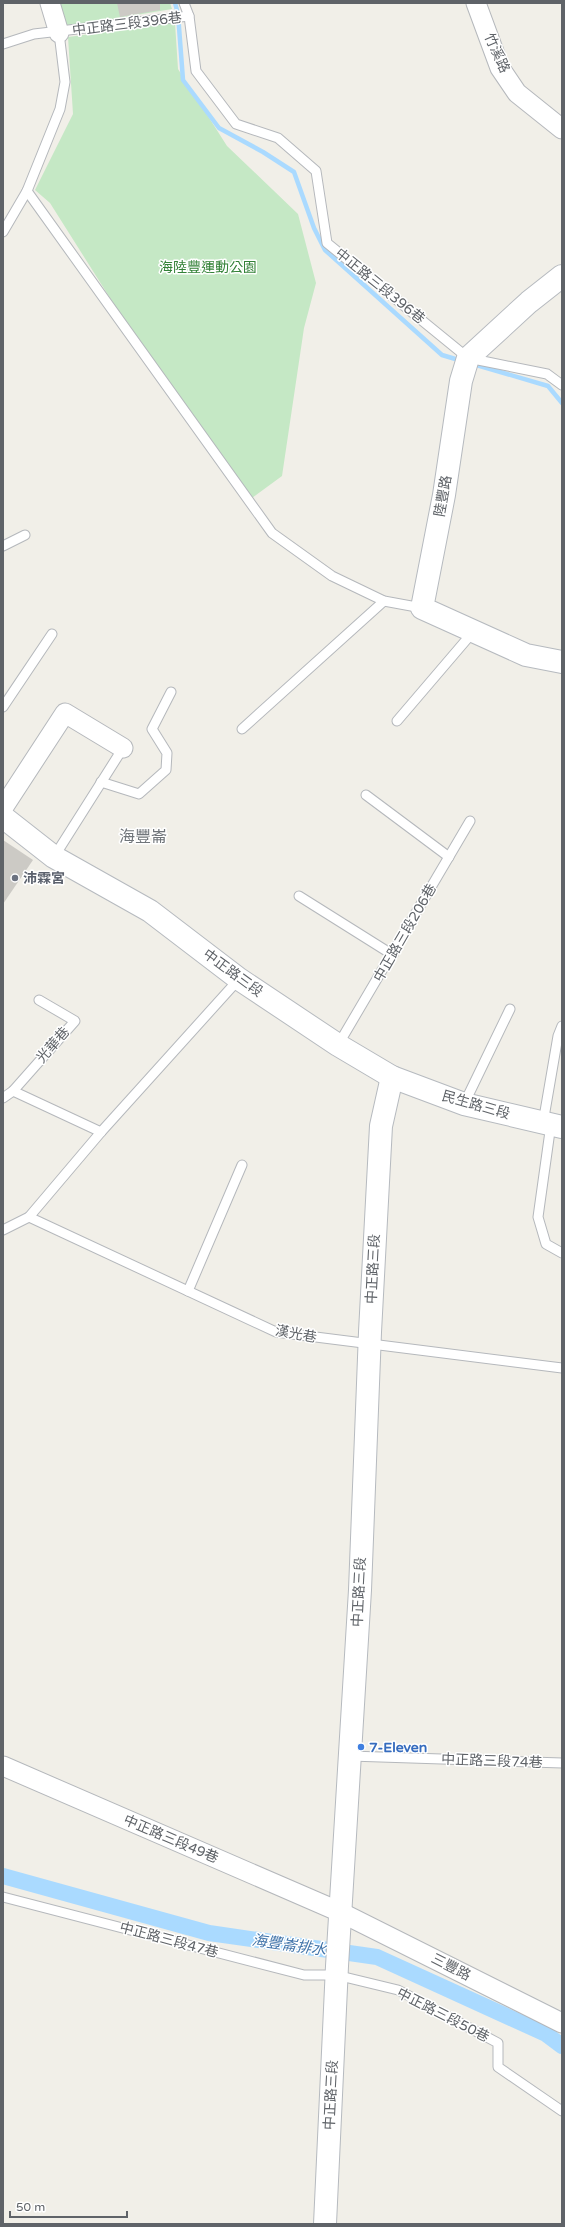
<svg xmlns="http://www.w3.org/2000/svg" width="565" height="2227" font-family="'Varela Round','Noto Sans TC',sans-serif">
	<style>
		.green { fill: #c5e8c5 }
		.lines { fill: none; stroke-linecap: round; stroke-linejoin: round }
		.stream { stroke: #aadaff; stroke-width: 4.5 }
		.canal { stroke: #aadaff; stroke-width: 16 }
		.building { fill: #cccac5 }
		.lane-casing { stroke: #b5b8bc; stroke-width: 11 }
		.street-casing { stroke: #b5b8bc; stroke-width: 21 }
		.secondary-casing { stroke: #b6babf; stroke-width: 24 }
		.lane { stroke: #fff; stroke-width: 9 }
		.street { stroke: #fff; stroke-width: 19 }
		.secondary { stroke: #fff; stroke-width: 22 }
		.worship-dot { fill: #6b7280; stroke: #fff; stroke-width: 1.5 }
		.shop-dot { fill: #3f7fe0; stroke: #fff; stroke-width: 1.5 }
		.labels { text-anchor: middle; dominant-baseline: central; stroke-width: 3; stroke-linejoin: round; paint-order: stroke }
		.street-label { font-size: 14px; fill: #5f6368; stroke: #fff }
		.park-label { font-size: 14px; fill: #348238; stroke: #fff }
		.worship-label { font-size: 14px; font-weight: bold; fill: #5b616d; stroke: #fff; text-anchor: start }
		.shop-label { font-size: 14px; font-weight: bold; fill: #366cbe; stroke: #fff; text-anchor: start }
		.water-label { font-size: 15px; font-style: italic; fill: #4174aa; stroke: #fff }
		.quarter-label { font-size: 16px; fill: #70757a; stroke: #fff }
	</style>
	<rect width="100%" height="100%" fill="#f1efe8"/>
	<g class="green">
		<polygon points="59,3 170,3 172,9 65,27"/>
		<polygon points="175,23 178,69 227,146 298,214 316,283 304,328 282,476 248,501 158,374 50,203 35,190 73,114 68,37"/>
	</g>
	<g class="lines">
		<g class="stream">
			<polyline points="175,3 178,14 183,80 219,128 263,152 294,172 314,228 325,250 442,355 462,361"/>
			<polyline points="473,364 548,386 562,403"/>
		</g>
		<polyline class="canal" points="3,1876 209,1933 377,1957 546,2034 562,2046"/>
	</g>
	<g class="building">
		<polygon points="117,3 160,3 160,10 120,17"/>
		<polygon points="3,840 33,860 3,904"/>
	</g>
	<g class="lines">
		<g class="lane-casing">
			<g id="lane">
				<polyline points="184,3 189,16 196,71 236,124 278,138 316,171 327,243 468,358 547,374 562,385"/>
				<polyline points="3,44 34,34 189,16"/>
				<polyline points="27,191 272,533 332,576 384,601 422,608"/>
				<polyline points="3,232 27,191 60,109 65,82 59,33"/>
				<polyline points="3,546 25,535"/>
				<polyline points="3,707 52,634"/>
				<polyline points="397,721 473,632"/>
				<polyline points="242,729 384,601"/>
				<polyline points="101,782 139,794 166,770 167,753 152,729 171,692"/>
				<polyline points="366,795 449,857"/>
				<polyline points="54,857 123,748"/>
				<polyline points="299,896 393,955"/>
				<polyline points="338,1045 470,821"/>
				<polyline points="13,1091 101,1132"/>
				<polyline points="3,1098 13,1091 75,1021 39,1000"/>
				<polyline points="464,1104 510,1009"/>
				<polyline points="543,1123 558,1036 562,1026"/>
				<polyline points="551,1124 538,1217 546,1244 562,1253"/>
				<polyline points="29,1217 276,1332 562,1368"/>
				<polyline points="3,1230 29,1217 101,1132 239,979"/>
				<polyline points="188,1291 242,1165"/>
				<polyline points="350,1756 562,1763"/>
				<polyline points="3,1897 304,1975 336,1975 398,1990 498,2043 498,2067 562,2111"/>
			</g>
		</g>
		<g class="street-casing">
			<g id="street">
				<polyline points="50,3 59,33"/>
				<polyline points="476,3 500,68 517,93 562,129"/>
				<polyline points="3,808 65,713 123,748"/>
				<polyline points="3,1766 340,1912 562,2023"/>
			</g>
		</g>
		<g class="secondary-casing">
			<g id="secondary">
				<polyline points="562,276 529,302 468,358 461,381 444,495 422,608 526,655 562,662"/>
				<polyline points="3,817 54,857 150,911 239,979 338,1045 392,1077 464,1104 562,1127"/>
				<polyline points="325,2224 337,1966 360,1590 370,1332 381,1126 392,1077"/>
			</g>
		</g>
		<use href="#lane" class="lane"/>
		<use href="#street" class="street"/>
		<use href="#secondary" class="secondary"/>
	</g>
	<circle class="worship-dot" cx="15" cy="878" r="4"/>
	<circle class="shop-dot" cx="361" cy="1747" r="4"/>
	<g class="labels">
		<g class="street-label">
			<text transform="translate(127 24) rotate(-7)">中正路三段396巷</text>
			<text transform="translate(497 53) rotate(66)">竹溪路</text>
			<text transform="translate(380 286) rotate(39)">中正路三段396巷</text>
			<text transform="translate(443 496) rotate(-80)">陸豐路</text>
			<text transform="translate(405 933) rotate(-60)">中正路三段206巷</text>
			<text transform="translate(233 973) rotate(36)">中正路三段</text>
			<text transform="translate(53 1045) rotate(-49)">光華巷</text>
			<text transform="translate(476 1105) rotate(16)">民生路三段</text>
			<text transform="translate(373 1269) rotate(-87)">中正路三段</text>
			<text transform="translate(296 1334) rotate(10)">漢光巷</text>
			<text transform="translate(359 1592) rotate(-87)">中正路三段</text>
			<text transform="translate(492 1761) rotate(2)">中正路三段74巷</text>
			<text transform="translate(171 1839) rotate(23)">中正路三段49巷</text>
			<text transform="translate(169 1940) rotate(15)">中正路三段47巷</text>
			<text transform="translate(451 1967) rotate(27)">三豐路</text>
			<text transform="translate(443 2015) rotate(27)">中正路三段50巷</text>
			<text transform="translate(331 2095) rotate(-87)">中正路三段</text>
		</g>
		<g class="park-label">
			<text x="208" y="267">海陸豐運動公園</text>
		</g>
		<g class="worship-label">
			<text x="23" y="878">沛霖宮</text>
		</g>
		<g class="shop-label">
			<text x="369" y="1747">7-Eleven</text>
		</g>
		<g class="water-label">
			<text transform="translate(289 1945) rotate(8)">海豐崙排水</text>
		</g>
		<g class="quarter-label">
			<text x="143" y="837">海豐崙</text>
		</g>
	</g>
	<rect width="565" height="2227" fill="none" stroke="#5f6368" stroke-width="8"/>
	<path d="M10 2211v6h117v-6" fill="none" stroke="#5f6368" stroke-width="2"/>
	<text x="16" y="2211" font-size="12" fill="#5f6368" stroke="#ffffff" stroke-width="3" paint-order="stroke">50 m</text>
</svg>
